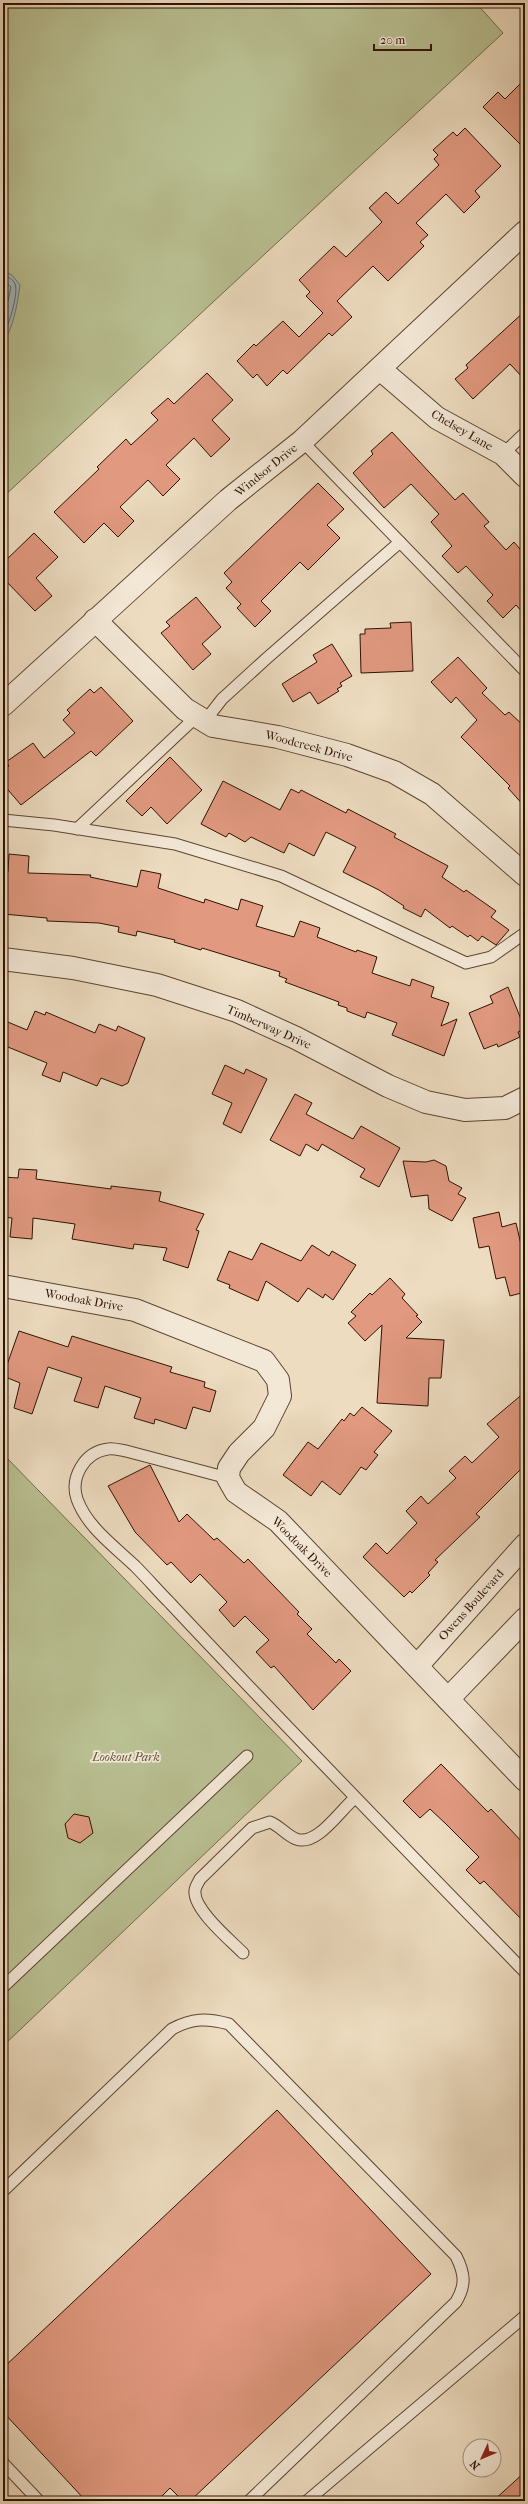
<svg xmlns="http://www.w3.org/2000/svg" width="528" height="2504" font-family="'IM FELL French Canon',serif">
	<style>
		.green { fill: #b9c092; stroke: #746949 }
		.water { fill: #9eb9be; stroke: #717672 }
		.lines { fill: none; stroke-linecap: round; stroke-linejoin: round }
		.shore { stroke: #66665f; stroke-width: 1 }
		.building { fill: #e19980; stroke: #2e1200 }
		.service-casing { stroke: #5e4430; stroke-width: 13 }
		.minor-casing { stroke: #5e4430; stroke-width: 24 }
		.tertiary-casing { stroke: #5e4430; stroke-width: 24 }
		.service { stroke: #f3e8d6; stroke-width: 11 }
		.minor { stroke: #f3e8d6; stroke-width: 22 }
		.tertiary { stroke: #f3e8d6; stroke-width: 22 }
		.labels { text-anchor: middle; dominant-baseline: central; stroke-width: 3.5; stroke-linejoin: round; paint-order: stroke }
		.street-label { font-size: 12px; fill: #2e1200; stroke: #f3e8d6 }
		.park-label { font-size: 12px; font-style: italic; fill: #5f4f33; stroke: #f3e8d6 }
	</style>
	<rect width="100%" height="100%" fill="#eddcc0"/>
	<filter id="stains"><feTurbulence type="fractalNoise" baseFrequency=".005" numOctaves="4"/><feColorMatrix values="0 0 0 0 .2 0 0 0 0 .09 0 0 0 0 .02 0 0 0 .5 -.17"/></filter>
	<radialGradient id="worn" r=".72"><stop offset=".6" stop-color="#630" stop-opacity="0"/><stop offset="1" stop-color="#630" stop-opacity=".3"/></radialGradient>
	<g class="green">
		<polygon points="3,3 476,3 503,33 3,497"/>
		<polygon points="3,1454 302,1761 3,2046"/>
	</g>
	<path class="water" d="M3,271L12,275L20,285C17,306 14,325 3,344Z"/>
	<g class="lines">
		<g class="shore">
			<path d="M3,275C8,277 13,279 15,284C19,294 8,327 3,336"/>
			<polyline points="3,280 11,287 3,324"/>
		</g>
	</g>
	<g class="building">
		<polygon points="525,79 525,149 483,107 498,92 505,99"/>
		<polygon points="465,128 501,166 475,191 480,197 464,213 446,194 416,223 428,235 420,242 424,246 388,281 373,266 337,301 352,317 332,336 329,333 287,374 283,370 267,386 257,374 253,378 237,361 254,344 256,346 283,321 299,337 323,313 306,296 310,292 299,280 334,246 346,257 382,222 369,208 386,192 398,204 439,165 434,159 438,155 433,150 453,132 457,136"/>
		<polygon points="525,311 525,380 510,364 473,399 455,379 468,368 466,365"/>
		<polygon points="207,373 233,400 212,420 230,439 211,457 194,438 166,465 180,479 163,496 148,480 120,507 134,521 118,537 104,523 84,543 54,512 99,469 97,467 126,439 131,445 158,420 151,413 168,398 174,404"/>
		<polygon points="392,432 455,500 463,493 489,522 484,526 506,550 514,542 525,555 525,615 516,605 503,618 487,601 493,595 466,566 458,573 442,556 452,546 431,522 439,514 411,484 384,508 353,473 373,454 371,451"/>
		<polygon points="318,483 344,509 327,525 340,538 308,570 300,562 261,601 271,611 255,627 237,608 241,604 226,588 232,582 224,573"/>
		<polygon points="34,533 58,557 36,578 52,596 35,611 3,578 3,563"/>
		<polygon points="196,597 221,627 202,644 211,654 193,670 161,633 170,626 166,622"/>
		<polygon points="411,622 413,671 361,673 360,634 365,634 365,629 391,628 390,623"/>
		<polygon points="332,644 352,676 340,683 342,686 337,689 339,691 318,704 310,692 293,702 282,684 317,662 313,655"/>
		<polygon points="458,657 487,688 482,693 505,715 509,712 525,727 525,807 508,788 510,786 461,737 477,720 456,697 451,703 431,682"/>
		<polygon points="101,687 133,721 96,756 91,751 21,805 3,784 3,771 9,766 6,762 33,743 44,758 75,733 63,720 70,713 67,710 90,689 94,693"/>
		<polygon points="170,757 202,790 167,824 151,807 142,816 126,801"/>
		<polygon points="223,781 280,810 291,789 299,793 301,790 346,813 348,809 396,834 394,837 448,866 442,877 464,892 466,890 496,911 491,917 509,930 496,945 482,936 478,941 470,935 468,937 452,926 450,928 425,909 421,917 403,908 404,906 379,890 343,872 356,847 326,832 314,856 289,843 284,853 251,837 245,842 229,833 226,837 201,824"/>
		<polygon points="9,854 29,856 28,873 91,875 90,877 137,887 141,870 161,874 158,888 204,903 205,899 238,910 241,899 263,906 256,926 294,937 300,921 320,928 317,937 356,952 357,950 377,957 372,973 410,986 412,979 434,987 431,997 449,1003 441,1026 457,1019 444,1056 392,1035 397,1023 367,1012 365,1018 347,1011 347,1008 338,1005 339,1002 285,982 287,979 279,976 280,972 202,948 201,950 174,942 175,940 137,931 136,936 118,932 119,927 99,923 47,921 47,918 3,914 3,871 8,872"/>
		<polygon points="508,987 525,1029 518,1032 520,1037 498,1047 497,1044 484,1049 469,1013 493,1003 490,996"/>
		<polygon points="35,1011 45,1015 46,1012 95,1033 99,1024 116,1031 118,1026 145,1038 128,1083 122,1086 101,1078 97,1086 63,1072 60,1082 42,1075 47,1063 3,1045 3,1020 27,1030"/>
		<polygon points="225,1065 244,1074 246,1069 267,1079 241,1133 223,1124 232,1103 212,1094"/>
		<polygon points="295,1094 312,1103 306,1114 353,1139 361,1126 400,1148 379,1187 360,1177 365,1169 322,1144 318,1151 306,1144 300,1156 270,1140"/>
		<polygon points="434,1160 446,1166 449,1181 462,1188 458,1194 466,1198 452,1221 429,1209 428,1195 411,1197 403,1161 426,1162"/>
		<polygon points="19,1169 37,1170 36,1179 111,1189 111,1186 161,1192 159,1201 204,1214 196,1230 199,1231 188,1268 163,1260 167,1248 134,1244 133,1249 72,1239 75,1224 33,1218 32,1239 10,1237 12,1218 3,1217 3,1177 18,1178"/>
		<polygon points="499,1212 502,1227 516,1223 523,1253 525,1253 525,1292 510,1296 505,1277 496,1279 489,1246 479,1248 473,1218"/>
		<polygon points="261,1243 301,1261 312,1245 329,1256 332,1251 356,1265 333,1300 325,1294 323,1298 308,1288 298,1302 266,1281 258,1301 229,1288 230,1285 217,1280 229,1251 252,1260"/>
		<polygon points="390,1278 405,1294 402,1298 418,1315 416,1316 422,1322 406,1338 444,1340 441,1378 429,1378 428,1406 377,1403 382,1325 365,1341 348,1323 356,1316 351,1312 370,1293 372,1295"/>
		<polygon points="19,1331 68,1347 72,1336 172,1367 170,1372 205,1382 204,1387 216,1391 210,1412 193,1407 186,1429 155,1419 154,1424 134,1418 141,1398 105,1386 98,1408 74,1401 82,1378 48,1367 32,1414 14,1408 20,1383 3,1376"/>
		<polygon points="525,1392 525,1465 476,1514 480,1517 435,1560 438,1562 428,1573 430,1575 412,1593 410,1591 404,1597 363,1557 376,1543 387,1554 417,1523 406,1511 421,1496 428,1504 456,1478 449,1471 465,1456 472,1463 499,1437 487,1424"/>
		<polygon points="362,1407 392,1431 374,1452 378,1455 366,1470 361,1467 340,1495 322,1481 311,1496 283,1475 308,1442 318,1449 342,1419 344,1421 350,1413 354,1416"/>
		<polygon points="150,1465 179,1522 187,1514 214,1540 217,1538 244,1563 248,1559 299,1612 297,1614 312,1629 307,1634 336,1663 339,1659 351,1671 313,1710 274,1666 271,1668 256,1652 269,1640 245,1616 234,1627 219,1610 227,1602 200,1574 191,1583 171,1562 167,1565 135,1532 108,1486"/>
		<polygon points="441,1764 488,1812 491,1809 525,1845 525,1923 484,1881 480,1884 466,1870 479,1857 446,1824 430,1809 420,1818 403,1801"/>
		<polygon points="74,1814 89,1817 93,1833 80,1843 68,1838 65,1824"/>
		<polygon points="277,2110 431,2274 190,2501 183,2501 170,2488 157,2501 86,2501 3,2412 3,2368"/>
		<polygon points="525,2472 525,2501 493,2501"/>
	</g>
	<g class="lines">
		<g class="service-casing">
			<g id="service">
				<polyline points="302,441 525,671"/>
				<polyline points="503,454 525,433"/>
				<polyline points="205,721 222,699 267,658 400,542"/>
				<polyline points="3,820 54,825 175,844 281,876 466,963 491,957 525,933"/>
				<polyline points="77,829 197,716"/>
				<path d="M228,1478L126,1451C120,1450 113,1448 108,1449C84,1452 70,1478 77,1499C87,1527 114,1546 135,1566C147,1578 158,1591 170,1603C287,1728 406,1850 525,1972"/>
				<path d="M243,1953C230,1940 193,1909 195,1891C195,1887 198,1883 200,1879L252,1828L270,1822C280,1826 286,1835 296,1839C317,1847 340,1810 355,1798"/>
				<polyline points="3,1987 247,1756"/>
				<path d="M3,2191L172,2029C192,2018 207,2018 229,2024L456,2256C465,2274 466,2285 456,2302L249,2501"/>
				<polyline points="3,2463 39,2501"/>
				<polyline points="307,2501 525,2316"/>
			</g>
		</g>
		<g class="minor-casing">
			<g id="minor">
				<polyline points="380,369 437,418 503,454 525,476"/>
				<polyline points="3,705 228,500 302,441 525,232"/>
				<polyline points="3,959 73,968 157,985 237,1011 296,1038 388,1086 426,1102 465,1110 505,1108 525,1098"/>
				<polyline points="3,1286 135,1310 264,1361 278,1380 280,1396 264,1428 239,1453 229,1468 228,1478 236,1492 278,1521 525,1780"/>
			</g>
		</g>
		<g class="tertiary-casing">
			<g id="tertiary">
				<polyline points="95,620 185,709 213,726 278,737 347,755 394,772 432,794 525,875"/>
				<polyline points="417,1666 525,1545"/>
				<polyline points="448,1699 525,1619"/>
			</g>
		</g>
		<use href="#service" class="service"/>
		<use href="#minor" class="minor"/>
		<use href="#tertiary" class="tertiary"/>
	</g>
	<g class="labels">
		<g class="street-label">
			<text transform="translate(462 430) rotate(30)">Chelsey Lane</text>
			<text transform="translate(266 470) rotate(-39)">Windsor Drive</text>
			<text transform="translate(309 746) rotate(15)">Woodcreek Drive</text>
			<text transform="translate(269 1027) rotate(24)">Timberway Drive</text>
			<text transform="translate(84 1300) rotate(10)">Woodoak Drive</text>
			<text transform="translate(302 1547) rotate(45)">Woodoak Drive</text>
			<text transform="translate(471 1605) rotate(-48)">Owens Boulevard</text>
		</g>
		<g class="park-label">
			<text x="126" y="1757">Lookout Park</text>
		</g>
	</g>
	<rect width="528" height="2504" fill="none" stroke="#eddcc0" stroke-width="16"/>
	<rect x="4" y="4" width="520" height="2496" fill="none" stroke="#2e1200" stroke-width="2"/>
	<rect x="8" y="8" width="512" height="2488" fill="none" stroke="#2e1200"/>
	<g transform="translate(482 2458) rotate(226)"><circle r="19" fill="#f3e8d6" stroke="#a49280"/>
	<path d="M0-3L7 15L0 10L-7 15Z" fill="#8f2418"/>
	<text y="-6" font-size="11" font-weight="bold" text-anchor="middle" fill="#2e1200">N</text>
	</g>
	<path d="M374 44v6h57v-6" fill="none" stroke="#2e1200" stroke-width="2"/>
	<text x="380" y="44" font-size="12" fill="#2e1200" stroke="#f3e8d6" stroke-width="3" paint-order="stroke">20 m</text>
	<rect width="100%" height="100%" filter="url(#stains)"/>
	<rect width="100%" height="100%" fill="url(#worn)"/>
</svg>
